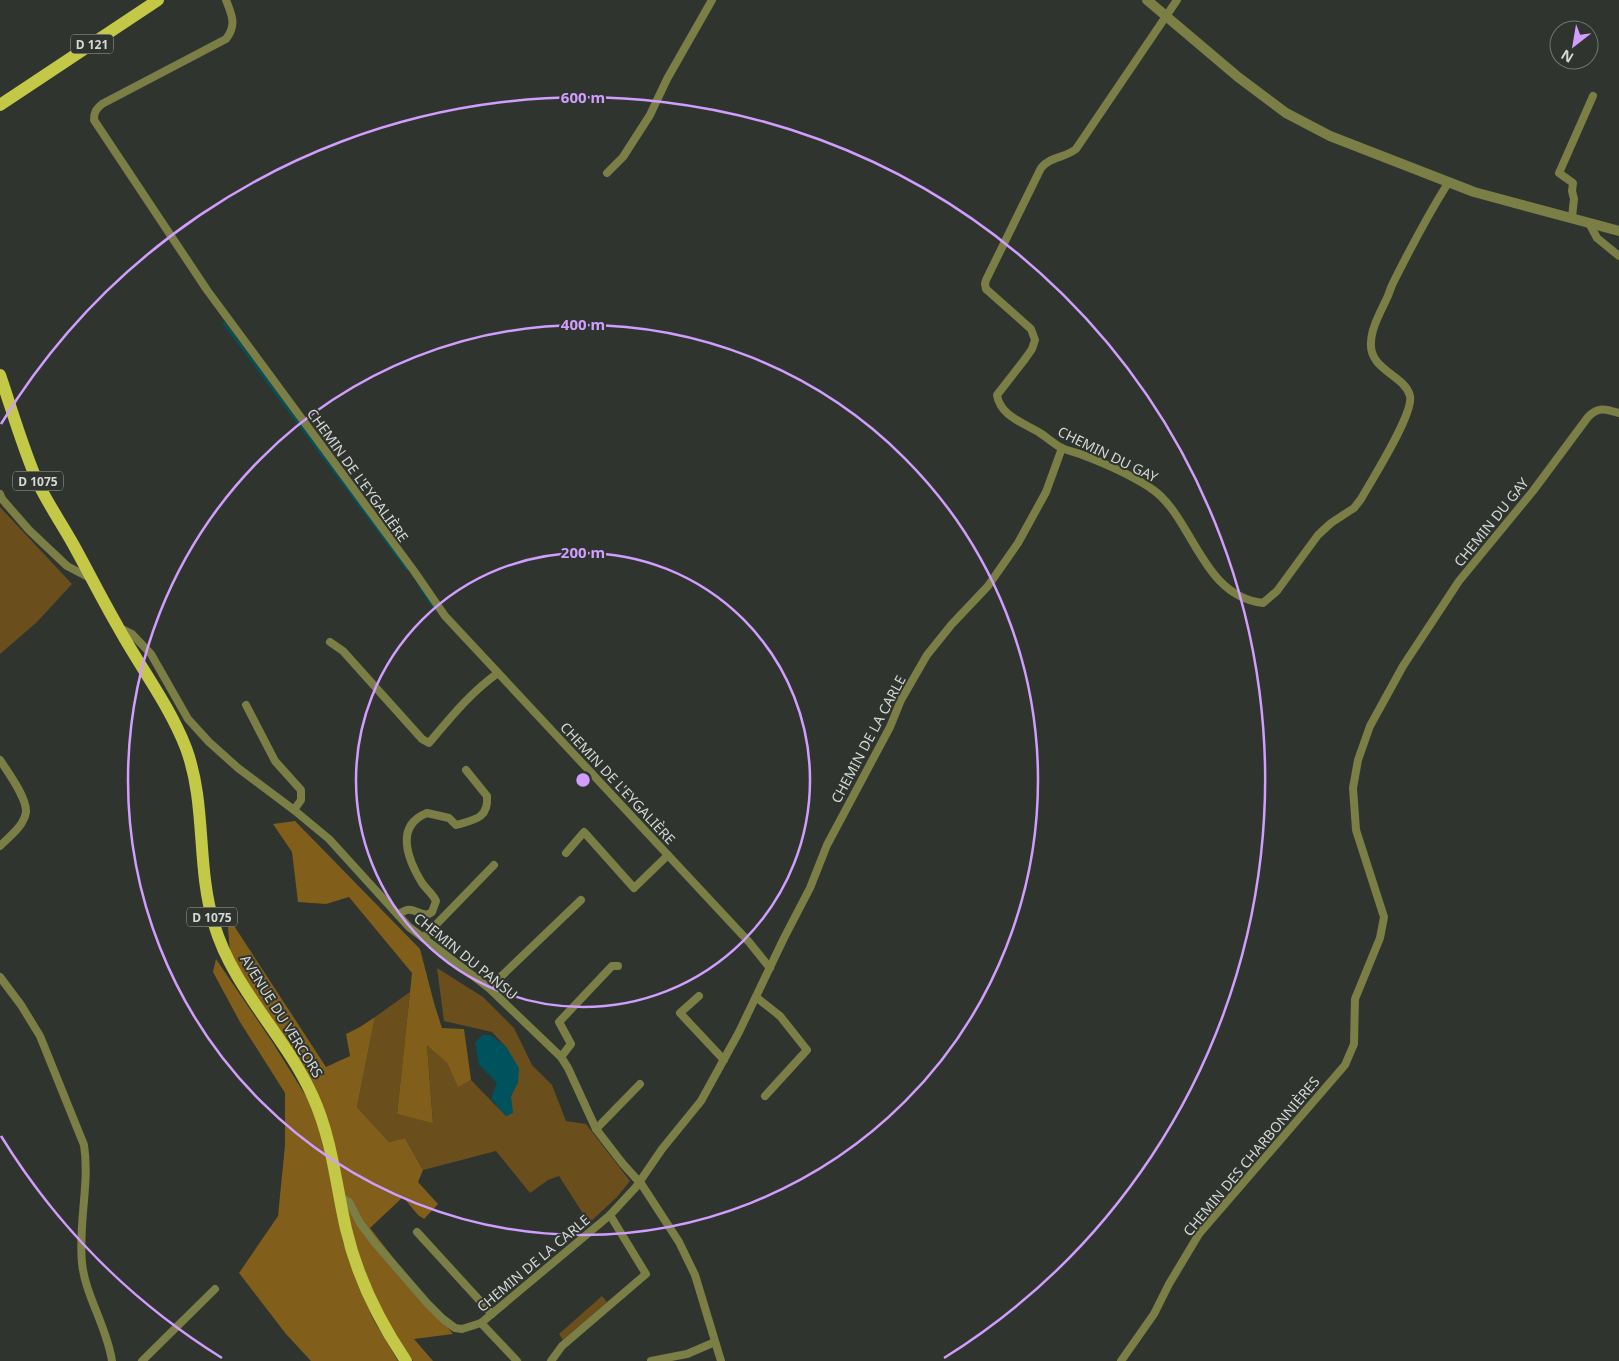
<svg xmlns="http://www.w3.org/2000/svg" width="1619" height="1361" font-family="'Noto Sans',sans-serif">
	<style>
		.green { fill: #6a4e1c }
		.forest { fill: #815e19 }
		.water { fill: #00535d }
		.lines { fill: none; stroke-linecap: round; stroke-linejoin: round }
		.stream { stroke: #00535d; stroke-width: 2.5 }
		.minor { stroke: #7b7e45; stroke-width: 8 }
		.tertiary { stroke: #7b7e45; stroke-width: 10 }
		.primary { stroke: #c3c946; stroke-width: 12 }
		.ring { fill: none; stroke: #d19dfe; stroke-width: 2.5 }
		.labels { text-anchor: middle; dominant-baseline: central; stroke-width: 4; stroke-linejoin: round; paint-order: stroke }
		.shield { fill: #2f342f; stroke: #a3a7a3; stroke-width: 1 }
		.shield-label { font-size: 12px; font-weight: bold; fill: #d5d8d5 }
		.street-label { font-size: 14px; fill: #d5d8d5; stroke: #2f342f }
		.centre { fill: #d19dfe; stroke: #2f342f; stroke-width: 2.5 }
		.ring-label { font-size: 15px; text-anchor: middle; font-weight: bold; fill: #d19dfe; stroke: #2f342f; stroke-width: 4; stroke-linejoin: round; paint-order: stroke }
	</style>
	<rect width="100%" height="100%" fill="#2f342f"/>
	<g class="green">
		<polygon points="0,507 72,584 37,622 0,654"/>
		<polygon points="437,968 483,997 514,1028 532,1065 552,1085 566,1121 586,1124 630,1181 617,1197 589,1223 559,1176 548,1180 530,1193 496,1151 423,1170 405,1138 389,1142 357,1107 375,1017 410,992 397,1114 433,1122 427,1044 447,1063 458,1086 471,1080 506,1116 511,1096 518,1082 507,1048 492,1032 444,1021"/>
		<polygon points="602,1296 607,1302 563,1340 559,1334"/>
	</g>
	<g class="forest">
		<polygon points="295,821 420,949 434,1003 442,1028 464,1029 471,1080 458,1087 447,1063 427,1045 433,1123 397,1114 412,973 349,897 326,904 298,902 292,852 273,824"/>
		<polygon points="227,915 326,1067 350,1056 346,1034 360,1027 375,1017 357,1107 389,1142 405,1138 423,1170 418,1182 438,1204 424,1219 418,1215 403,1197 370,1228 453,1334 414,1339 433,1361 413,1361 402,1347 379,1307 362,1267 347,1217 331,1131 261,1004 230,953"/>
		<polygon points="216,959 273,1043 314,1109 330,1175 343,1242 372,1317 398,1361 311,1361 286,1334 239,1273 278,1216 285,1145 285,1093 240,1022 213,972"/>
	</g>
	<polygon class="water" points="483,1035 491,1035 507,1048 519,1068 518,1082 511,1096 513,1113 506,1116 491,1099 497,1083 479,1065 475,1042"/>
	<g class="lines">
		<g class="stream">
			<polyline points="224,323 407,569"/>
			<polyline points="419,585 434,608"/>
		</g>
		<g class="minor">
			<path d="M226,0C232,15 237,25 226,39L102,104C96,109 94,112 94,120L207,290L414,571L445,616L749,942L770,968"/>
			<path d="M1177,0L1076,149C1065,158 1051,156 1041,168L986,280L985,284L986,289L1031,329L1035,340L1032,349L1025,359L997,395C1000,416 1024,423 1040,433C1048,438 1055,445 1062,448C1068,451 1075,452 1080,454C1104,463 1129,474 1149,487C1193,514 1200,596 1263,603L1277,591L1318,535L1331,523L1354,508L1361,499C1371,481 1414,414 1410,396C1405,375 1369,370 1371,343C1371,329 1380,313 1386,300C1389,295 1390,289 1393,283C1410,249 1428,215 1448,183"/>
			<polyline points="607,173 623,157 650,115 667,79 712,0"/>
			<polyline points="1572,217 1574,199 1572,191 1573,183 1559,173 1593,96"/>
			<polyline points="1589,223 1597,238 1619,256"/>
			<polyline points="0,494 2,499 29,530 67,566 90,578"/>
			<polyline points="120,628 132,634 151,654 188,719 209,742 238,768 294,810 329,839 409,927 489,988 561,1057 568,1068 596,1129 623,1164 642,1185 679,1242 695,1275 721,1361"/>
			<path d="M330,642L343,651L422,739L429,743C451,717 471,692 498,673"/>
			<polyline points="246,705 275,761 301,790 301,800 294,810"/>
			<path d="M0,760C8,772 27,798 26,812C24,826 9,837 0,846"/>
			<polyline points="566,853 584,832 634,888 668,855"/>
			<path d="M398,915C411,905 413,912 427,915L432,912L436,901C433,894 426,889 422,883C408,860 394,826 427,813L449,818L456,825C473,820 489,819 487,796L466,770"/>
			<polyline points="423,938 494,865"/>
			<path d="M0,977L21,1005L40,1036L84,1145C90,1184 78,1223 82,1263C85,1295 107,1327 112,1361"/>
			<polyline points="489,988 581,900"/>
			<polyline points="699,996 680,1013 724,1060"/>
			<polyline points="756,997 780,1016 807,1050 765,1096"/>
			<polyline points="561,1057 571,1044 559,1022 612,966 618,966"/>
			<polyline points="596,1129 640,1084"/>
			<polyline points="340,1197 349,1202 360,1223 375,1243 427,1303 443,1319 455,1328 462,1329 481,1323 610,1215 636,1187 662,1149 701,1101 739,1032 784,938 810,888 827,845 890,727 901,700 927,655 952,624 988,586 1018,543 1046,492 1062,448"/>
			<polyline points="417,1232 492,1314"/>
			<polyline points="481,1323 517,1361"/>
			<polyline points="142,1361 215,1289"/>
			<polyline points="551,1361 562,1346 646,1274 610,1215"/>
			<polyline points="651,1361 687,1354 715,1342"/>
			<path d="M1121,1361L1154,1314L1169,1284L1199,1234L1345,1065L1354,1044L1355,999L1380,938L1384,917L1356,830L1353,788L1358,760L1370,726L1403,666L1459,581L1533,491L1588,417C1598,406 1606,409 1619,413"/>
		</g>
		<polyline class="tertiary" points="1147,0 1238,77 1286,113 1330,136 1474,192 1619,231"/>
		<g class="primary">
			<polyline points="0,105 158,0"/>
			<path d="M0,375C12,410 23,449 38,483C48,504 62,524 73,544C88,571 102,599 117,625C139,666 169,704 186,748C207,805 196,866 214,924C233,989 286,1036 313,1097C332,1139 336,1185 346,1229C357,1276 379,1321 406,1361"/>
		</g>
	</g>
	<g class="ring">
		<circle cx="583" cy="780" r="227"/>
		<circle cx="583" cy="780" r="455"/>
		<path d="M222 1358A682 682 0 0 1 1 1136M1 424A682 682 0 1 1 944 1358"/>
	</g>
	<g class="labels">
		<g class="shield">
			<rect x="71" y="34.5" width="42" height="19" rx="4"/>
			<rect x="13" y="471.5" width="50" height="19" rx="4"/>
			<rect x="187" y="907.5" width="50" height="19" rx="4"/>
		</g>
		<g class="shield-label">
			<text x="92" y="44">D 121</text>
			<text x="38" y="481">D 1075</text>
			<text x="212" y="917">D 1075</text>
		</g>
		<g class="street-label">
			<text transform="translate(1108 454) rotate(26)">CHEMIN DU GAY</text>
			<text transform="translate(358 475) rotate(54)">CHEMIN DE L'EYGALIÈRE</text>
			<text transform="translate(1491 522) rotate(-51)">CHEMIN DU GAY</text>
			<text transform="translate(868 739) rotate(-62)">CHEMIN DE LA CARLE</text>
			<text transform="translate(618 783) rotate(47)">CHEMIN DE L'EYGALIÈRE</text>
			<text transform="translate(466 956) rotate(39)">CHEMIN DU PANSU</text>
			<text transform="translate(282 1016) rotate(58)">AVENUE DU VERCORS</text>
			<text transform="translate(1251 1156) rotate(-50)">CHEMIN DES CHARBONNIÈRES</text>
			<text transform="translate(533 1263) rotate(-40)">CHEMIN DE LA CARLE</text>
		</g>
	</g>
	<circle cx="583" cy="780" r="8" class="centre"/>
	<g class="ring-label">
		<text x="583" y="103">600 m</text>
		<text x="583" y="330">400 m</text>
		<text x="583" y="558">200 m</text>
	</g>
	<g transform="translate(1574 45) rotate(211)"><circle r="24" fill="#2f342f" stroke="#717671"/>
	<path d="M0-4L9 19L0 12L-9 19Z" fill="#d19dfe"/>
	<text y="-8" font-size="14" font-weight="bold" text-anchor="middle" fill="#d5d8d5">N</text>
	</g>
</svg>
